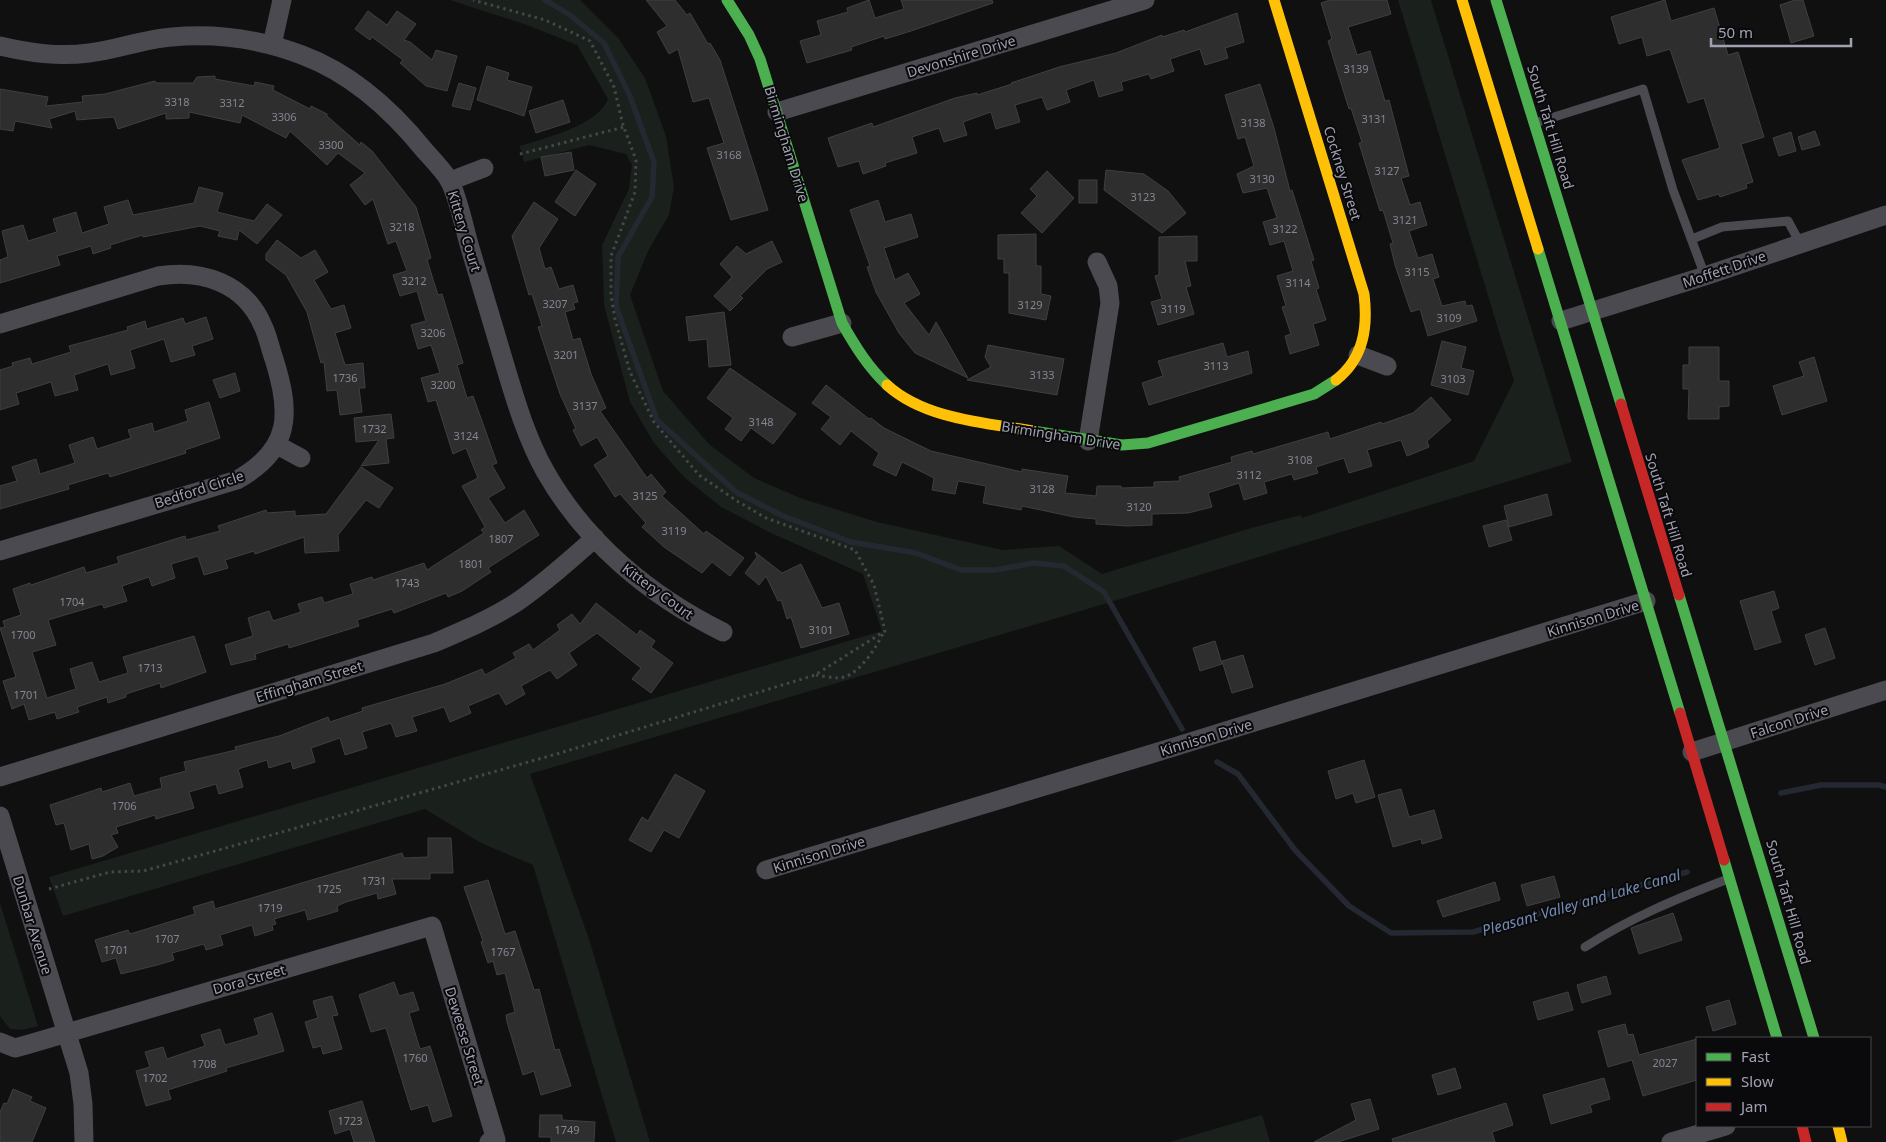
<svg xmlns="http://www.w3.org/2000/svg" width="1886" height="1142" font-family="'Noto Sans',sans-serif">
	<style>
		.green { fill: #1a201b }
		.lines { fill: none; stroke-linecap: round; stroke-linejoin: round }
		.stream { stroke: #242931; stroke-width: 5.5 }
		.building { fill: #2e2e2f; stroke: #3f3f44 }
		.path { stroke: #46464b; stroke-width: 3; stroke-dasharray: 2.5 4; stroke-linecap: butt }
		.lane { stroke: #4a4a50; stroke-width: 9 }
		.street { stroke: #4a4a50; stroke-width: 19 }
		.fast { stroke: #4caf50; stroke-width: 11 }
		.slow { stroke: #ffc107; stroke-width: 11 }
		.jam { stroke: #c62828; stroke-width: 11 }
		.labels { text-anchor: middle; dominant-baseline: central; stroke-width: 4; stroke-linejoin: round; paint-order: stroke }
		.number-label { font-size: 11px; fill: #848591 }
		.street-label { font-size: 14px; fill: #a0a2b2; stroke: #0a0a0c }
		.water-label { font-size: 15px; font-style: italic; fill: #748bb0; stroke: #0a0a0c }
	</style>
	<rect width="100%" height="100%" fill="#101010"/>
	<g class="green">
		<path d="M450,0H580L619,39L645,78L666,136L674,187L669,215L649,249L630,295L663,391L710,445L754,478L803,499L877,522L1003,550L1059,546L1102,574L1251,528L1301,515L1302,518L1474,461L1514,381L1398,0H1431L1572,462L1084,610L530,774L589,939L650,1142H616L533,865L481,843L425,809L63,916L49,877L882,631L863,574L771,533L721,507L684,477L654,443L630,402L604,305L602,245L629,189L632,165L626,154L589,145L524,162L520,146C545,138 599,125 608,99L577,45L527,25Z"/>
		<polygon points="0,903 38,1026 22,1030 10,1029 0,1016"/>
		<polygon points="1262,1115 1270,1142 1170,1142"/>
	</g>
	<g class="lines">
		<g class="stream">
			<polyline points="545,0 570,15 604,43 630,96 654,162 652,197 618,257 616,306 657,420 736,492 783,516 851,542 916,553 961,570 995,570 1034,563 1064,566 1104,592 1182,729"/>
			<polyline points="1217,762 1238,774 1295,850 1349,906 1391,933 1473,932 1687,872"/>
			<polyline points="1781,793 1821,785 1879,785 1886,787"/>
		</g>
	</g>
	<g class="building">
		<polygon points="646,0 675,0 687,15 690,13 708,44 710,43 720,60 768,210 731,220 707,148 724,143 709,98 693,102 678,49 669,54 657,32 667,26"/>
		<polygon points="869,0 875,18 904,9 901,0 992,0 993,3 911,31 885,39 884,36 851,47 852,50 807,63 800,41 821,35 817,21 848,12 847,8"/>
		<polygon points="1330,0 1387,0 1391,14 1348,27 1357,55 1370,51 1385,101 1389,100 1409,176 1401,178 1410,205 1420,202 1427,225 1409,231 1418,258 1432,254 1439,277 1433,279 1442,306 1465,301 1466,306 1472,305 1477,321 1428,336 1420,309 1411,312 1395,265 1390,244 1393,243 1383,210 1380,211 1359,143 1362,142 1351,108 1349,109 1328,41 1332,39 1321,3"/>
		<polygon points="1665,0 1671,21 1714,8 1728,55 1738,52 1764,137 1741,144 1753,182 1746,184 1747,188 1720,197 1719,194 1698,200 1682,160 1720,148 1704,98 1688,103 1670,49 1647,56 1642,37 1619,44 1611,17"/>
		<polygon points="1795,0 1803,0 1814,36 1791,43 1780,5"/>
		<polygon points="368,11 387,25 397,11 416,24 404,40 410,42 432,60 436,50 457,56 447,91 426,86 400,63 403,60 372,37 370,40 355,29"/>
		<polygon points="1237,13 1244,42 1225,48 1228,58 1205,65 1200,49 1170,59 1174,71 1151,79 1149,74 1121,82 1123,90 1099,97 1094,80 1066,90 1070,102 1047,110 1042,97 1015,105 1020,122 996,129 991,112 963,122 967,135 944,142 939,128 912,137 917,153 885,163 886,166 863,174 859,161 838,167 828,138 872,123 873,127 955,98 977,93 977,95 1012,84 1011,83 1059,67 1116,53 1162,35 1162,37 1184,30 1185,32"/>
		<polygon points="487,66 509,73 507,80 532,87 524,116 477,100"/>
		<polygon points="215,76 215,79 254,86 255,82 274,86 273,90 310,109 311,106 327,114 327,116 360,145 361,142 372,151 416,207 431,258 427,260 438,295 442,294 463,363 457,365 467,398 473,396 497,463 492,465 505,488 488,498 505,523 524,510 539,535 488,568 491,572 462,591 448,597 446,593 394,613 392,609 357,620 359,626 289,648 288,644 255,654 256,659 231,665 225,645 253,636 248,618 269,611 273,621 301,612 298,604 322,597 324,603 353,594 350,584 372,577 373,580 424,563 427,570 484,533 481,530 485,527 462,486 478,478 466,448 453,454 436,400 428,402 421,378 440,373 431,345 418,349 411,325 426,321 417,291 400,296 393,275 407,271 396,241 388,244 373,199 365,205 350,185 365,173 338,153 327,165 290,131 286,138 242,115 240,123 189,112 189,118 166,119 166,113 118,129 114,117 77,120 75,111 49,119 52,128 15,121 13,131 0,129 0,89 48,97 46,106 83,102 82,96 105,94 155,81 156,83 193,83 197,77"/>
		<polygon points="459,83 476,88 470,110 452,106"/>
		<polygon points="1260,84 1274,128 1290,191 1292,190 1314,260 1311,261 1319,288 1316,289 1326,320 1313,324 1319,345 1290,354 1285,336 1291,334 1282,307 1286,306 1277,276 1293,271 1284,241 1270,245 1263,222 1277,218 1267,188 1243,193 1237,174 1254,166 1245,137 1238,139 1225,95"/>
		<polygon points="563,100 570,122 536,133 529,111"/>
		<polygon points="1815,131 1820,145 1802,150 1798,137"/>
		<polygon points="1791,132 1796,151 1779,156 1773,138"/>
		<polygon points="571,152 574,170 545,176 541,157"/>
		<polygon points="576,170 596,184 575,216 555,202"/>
		<polygon points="1106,170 1144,174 1168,191 1186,213 1162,233 1104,190"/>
		<polygon points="1047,171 1074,198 1042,233 1021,213 1037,196 1030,189"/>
		<rect x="1079" y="180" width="18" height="23"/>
		<polygon points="199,187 223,193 217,212 254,221 267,204 282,215 257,244 239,230 237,240 218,236 220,231 200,226 143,237 143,235 110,245 111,248 93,254 91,246 57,256 60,265 0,283 0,260 8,257 2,231 23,225 28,241 57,232 53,219 76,212 82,233 109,224 104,207 128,200 133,215 194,203"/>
		<polygon points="878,200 885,222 911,214 918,237 884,248 895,280 908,273 920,294 904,303 929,335 936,322 968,378 915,353 899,333 876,292 867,267 870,266 850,210"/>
		<polygon points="534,202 558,219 539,248 545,269 551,267 559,289 573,285 578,302 573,303 575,309 565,312 573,340 580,338 591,374 606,408 600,411 647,478 651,474 666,492 662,496 704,534 706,531 744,558 730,576 712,562 702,573 664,547 642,527 646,523 620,494 615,497 594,465 608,456 597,437 581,446 573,430 576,429 560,394 538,327 542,326 532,294 529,295 512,236"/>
		<polygon points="1036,234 1036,266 1041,266 1041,294 1051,296 1046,320 1009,313 1009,273 1004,273 1004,259 998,259 998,235"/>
		<polygon points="1197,236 1197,261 1185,261 1191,286 1186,287 1194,314 1158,325 1151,302 1162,299 1155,276 1159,275 1159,237"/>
		<polygon points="277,240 301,258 315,250 328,272 314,280 331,309 344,305 351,328 335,333 345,365 363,363 365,388 359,388 362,412 340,415 337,390 327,391 324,362 321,363 307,312 286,275 266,260 266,254"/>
		<polygon points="772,241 782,262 767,269 740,296 743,298 730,311 714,296 732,277 720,264 737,246 746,254"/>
		<polygon points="724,312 731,365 709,367 707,339 689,341 686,317"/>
		<polygon points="206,317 213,339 192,346 195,355 171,362 164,339 130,350 135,368 111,375 108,364 74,375 78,390 55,396 51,382 16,393 19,404 0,410 0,370 13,366 12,363 30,358 32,364 71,352 69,346 128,330 127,327 145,321 147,329 183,318 185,324"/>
		<polygon points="1442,341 1466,347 1461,368 1474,371 1468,395 1431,385"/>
		<polygon points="1223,343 1227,357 1248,351 1252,373 1149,405 1142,383 1163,376 1158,361"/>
		<polygon points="988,345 1064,359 1057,395 967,380 991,367 985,357"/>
		<polygon points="1689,347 1719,347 1719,381 1729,381 1729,406 1719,407 1719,419 1688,419 1689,389 1683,389 1683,365 1689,365"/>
		<polygon points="1814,357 1827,401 1782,415 1773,386 1804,376 1799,362"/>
		<polygon points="730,368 796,414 773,444 751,428 741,441 725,429 733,418 707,398"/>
		<polygon points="235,373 240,391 220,398 213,380"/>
		<polygon points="826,385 869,419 871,418 884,428 931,451 1022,472 1022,469 1068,476 1065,493 1096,496 1097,486 1121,486 1121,488 1154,487 1154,482 1180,481 1179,477 1232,462 1231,457 1252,451 1253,454 1328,432 1330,439 1381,422 1382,424 1413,413 1431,397 1451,420 1427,441 1429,447 1407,456 1401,440 1367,450 1372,466 1349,473 1344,458 1316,467 1318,473 1294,480 1292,474 1264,482 1267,493 1244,500 1239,483 1208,493 1212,507 1188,513 1152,514 1152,525 1128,526 1096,524 1096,519 1074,517 1022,506 1021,510 983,503 986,486 958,481 955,494 932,490 934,478 902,462 896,476 873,465 879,453 851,431 840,445 821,429 831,417 812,403"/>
		<polygon points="209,402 220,438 185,450 186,453 110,477 108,473 68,485 69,489 0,509 0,486 17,481 12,467 36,459 40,474 75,463 69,445 93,437 97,449 131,438 128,430 152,423 154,432 188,421 185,410"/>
		<polygon points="391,414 394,438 386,439 389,463 361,466 379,440 356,442 354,418"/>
		<polygon points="361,467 393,488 379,508 366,500 338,535 339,551 305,553 304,537 255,554 254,551 225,560 228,568 204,575 198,556 171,564 175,578 152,586 149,577 122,586 127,601 104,608 102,604 48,620 56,645 32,652 47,698 76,689 70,669 92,662 99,682 128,673 123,657 194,636 206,672 161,688 160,683 126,694 126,697 108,703 107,697 77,707 79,712 57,719 55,712 29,720 24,704 12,709 3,681 16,677 0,628 5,627 3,621 21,615 13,589 30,583 31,585 84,567 86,573 119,563 117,557 185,536 186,540 220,531 218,526 266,510 267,513 295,511 295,516 326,514"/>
		<polygon points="1547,494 1552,515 1509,527 1504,506"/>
		<polygon points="1506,520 1512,540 1489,547 1483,526"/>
		<polygon points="755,552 782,573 801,564 822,608 839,603 849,634 801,648 791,617 787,619 781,600 778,601 766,576 759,585 745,573 757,557"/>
		<polygon points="1774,591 1779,608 1771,611 1781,642 1755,650 1740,601"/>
		<polygon points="596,603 637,635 640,630 655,641 651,647 673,663 651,693 632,679 641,668 597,633 569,653 577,665 557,679 550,670 521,686 525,694 506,705 499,693 468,706 471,713 450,722 444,707 412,717 417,731 396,737 391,723 362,732 367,748 345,755 340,738 311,748 315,762 293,769 291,761 269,768 267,760 238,769 243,787 219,794 216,784 189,792 194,808 156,819 155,815 116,827 118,833 111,835 118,847 103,856 92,859 89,844 71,850 64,823 56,825 50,805 101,788 102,792 130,783 134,796 162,788 160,778 186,771 184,762 236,750 235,747 279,736 328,717 330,722 363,711 362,708 445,684 482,669 485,675 516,658 513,653 529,644 533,650 560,630 557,625 572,614 580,624"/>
		<polygon points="1825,628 1835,658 1815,665 1805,635"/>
		<polygon points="1215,641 1222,664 1200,671 1193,648"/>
		<polygon points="1243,655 1253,687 1232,693 1222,661"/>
		<polygon points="1364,760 1375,797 1356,803 1353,793 1336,799 1328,771"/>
		<polygon points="675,774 705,791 679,838 664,830 651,852 629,840 642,817 648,821"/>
		<polygon points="1401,789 1409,817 1434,810 1442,838 1422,844 1421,839 1393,847 1378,795"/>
		<polygon points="428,838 451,838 453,873 430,873 430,879 392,879 396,894 378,899 377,893 346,902 337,906 338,911 308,920 305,910 274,919 276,924 272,925 273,930 255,936 252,925 220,935 223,945 206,950 204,944 172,953 174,960 157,965 121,974 116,958 102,962 95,940 128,930 130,934 195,914 193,907 213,901 215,909 402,853 404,858 428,857"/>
		<polygon points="1554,876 1560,897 1527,906 1521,885"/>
		<polygon points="488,880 505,934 515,931 534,990 539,989 555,1050 559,1049 571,1086 541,1095 534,1071 523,1075 507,1022 506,1015 515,1012 505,973 497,975 493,961 488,963 481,942 483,941 464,887"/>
		<polygon points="1495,882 1500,900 1443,917 1437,901"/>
		<polygon points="1673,913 1682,940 1639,954 1631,928"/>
		<polygon points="1606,976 1611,994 1582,1003 1577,985"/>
		<polygon points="394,982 399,996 413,992 419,1010 409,1013 420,1049 430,1046 452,1116 433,1122 428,1105 411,1110 386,1028 371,1032 359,995"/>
		<polygon points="1568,992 1573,1010 1538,1020 1533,1002"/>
		<polygon points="332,996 338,1015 332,1016 342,1049 323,1054 321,1046 313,1048 305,1022 318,1018 313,1001"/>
		<polygon points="1729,1000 1736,1024 1713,1031 1706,1007"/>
		<polygon points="272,1013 284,1051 226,1068 227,1071 168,1090 171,1099 146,1106 136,1071 150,1067 145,1052 163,1047 167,1059 205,1046 201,1035 220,1029 225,1045 259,1035 254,1019"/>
		<polygon points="1625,1024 1628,1035 1633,1034 1639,1055 1697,1039 1697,1080 1643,1096 1632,1060 1608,1067 1598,1031"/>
		<polygon points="1455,1068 1461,1088 1438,1095 1432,1075"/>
		<polygon points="1604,1078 1610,1099 1590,1105 1592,1112 1551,1124 1543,1095"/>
		<polygon points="13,1089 32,1097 30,1101 46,1108 32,1142 0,1142 0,1112 4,1103 7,1104"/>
		<polygon points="1370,1099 1379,1129 1338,1142 1314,1142 1356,1120 1351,1104"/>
		<polygon points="362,1101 375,1142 354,1142 350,1129 335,1134 329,1111"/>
		<polygon points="1506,1103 1513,1125 1492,1132 1495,1142 1393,1142 1392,1139"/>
		<polygon points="540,1115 562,1115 562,1120 595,1122 594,1142 551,1142 551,1137 539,1137"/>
	</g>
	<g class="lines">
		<g class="path">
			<polyline points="520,154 624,127"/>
			<path d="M816,675C823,676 832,678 839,678C858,677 877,647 884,631"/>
			<polyline points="49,889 110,872 143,871 194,857 560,753 815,675 885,631 874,585 855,550 766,518 737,501 699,475 654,422 630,372 615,319 611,296 611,256 635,192 636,160 623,125 614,87 590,41 545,20 473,0"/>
		</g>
		<g class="lane">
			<polyline points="1535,123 1643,89 1673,190 1705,276"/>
			<polyline points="1692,239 1722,227 1788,221 1800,243"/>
			<path d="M1585,947C1630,918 1678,898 1728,879"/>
		</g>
		<g class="street">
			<polyline points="272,45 282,0"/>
			<path d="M0,46C30,53 58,57 89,53C117,50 143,39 172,37C217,33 260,39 302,55C353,74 392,110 425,151C433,160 443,170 449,180C458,195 465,232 471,251C482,288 493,325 504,362C515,399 526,437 545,471C585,542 650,596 723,632"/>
			<polyline points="777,112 1145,0"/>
			<polyline points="450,181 484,168"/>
			<polyline points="1561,321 1705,276 1886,215"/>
			<path d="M0,324L158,276C202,269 245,283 263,326C268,336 270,348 274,359C291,413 292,449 237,480L0,551"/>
			<polyline points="792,337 842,323"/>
			<polyline points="1358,355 1387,366"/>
			<polyline points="1088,441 1110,303 1108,286 1097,262"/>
			<polyline points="277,445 301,458"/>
			<polyline points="1692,752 1886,690"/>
			<path d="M0,777L434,643C462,631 491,619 517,602C545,583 570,560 595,538"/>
			<polyline points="0,816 79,1073 83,1104 84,1142"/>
			<polyline points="766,870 1161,751 1646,601"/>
			<polyline points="0,1042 15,1048 26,1045 432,926 496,1140 489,1142"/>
			<polyline points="1671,1142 1726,1126"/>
		</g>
		<g class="fast">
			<path d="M727,0L749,35L760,59L842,323C855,346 868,367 887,385"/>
			<polyline points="1496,0 1621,404"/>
			<polyline points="1538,249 1680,713"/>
			<polyline points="1033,431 1122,445 1148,443 1314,394 1336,380"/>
			<polyline points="1679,595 1814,1038"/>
			<polyline points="1724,860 1777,1038"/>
		</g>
		<g class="slow">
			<path d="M1274,0L1364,294C1368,327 1364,358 1336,380"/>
			<polyline points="1462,0 1538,249"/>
			<path d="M887,385C924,419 986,423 1033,431"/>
			<polyline points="1838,1126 1842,1142"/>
		</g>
		<g class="jam">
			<polyline points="1621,404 1679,595"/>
			<polyline points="1680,713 1724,860"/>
			<polyline points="1802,1126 1806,1142"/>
		</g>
	</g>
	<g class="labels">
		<g class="number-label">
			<text x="1356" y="68">3139</text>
			<text x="177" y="101">3318</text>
			<text x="232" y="102">3312</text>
			<text x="284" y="116">3306</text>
			<text x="1374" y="118">3131</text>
			<text x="1253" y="122">3138</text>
			<text x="331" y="144">3300</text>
			<text x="729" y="154">3168</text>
			<text x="1387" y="170">3127</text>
			<text x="1262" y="178">3130</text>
			<text x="1143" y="196">3123</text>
			<text x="1405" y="219">3121</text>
			<text x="402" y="226">3218</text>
			<text x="1285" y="228">3122</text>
			<text x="1417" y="271">3115</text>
			<text x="414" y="280">3212</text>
			<text x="1298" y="282">3114</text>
			<text x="555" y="303">3207</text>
			<text x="1030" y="304">3129</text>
			<text x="1173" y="308">3119</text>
			<text x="1449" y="317">3109</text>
			<text x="433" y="332">3206</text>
			<text x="566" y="354">3201</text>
			<text x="1216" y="365">3113</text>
			<text x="1042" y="374">3133</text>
			<text x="345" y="377">1736</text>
			<text x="1453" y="378">3103</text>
			<text x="443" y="384">3200</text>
			<text x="585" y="405">3137</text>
			<text x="761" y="421">3148</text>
			<text x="374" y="428">1732</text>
			<text x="466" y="435">3124</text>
			<text x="1300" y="459">3108</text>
			<text x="1249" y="474">3112</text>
			<text x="1042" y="488">3128</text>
			<text x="645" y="495">3125</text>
			<text x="1139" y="506">3120</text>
			<text x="674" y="530">3119</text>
			<text x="501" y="538">1807</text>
			<text x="471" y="563">1801</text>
			<text x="407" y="582">1743</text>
			<text x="72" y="601">1704</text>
			<text x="821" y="629">3101</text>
			<text x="23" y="634">1700</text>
			<text x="150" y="667">1713</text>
			<text x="26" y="694">1701</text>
			<text x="124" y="805">1706</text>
			<text x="374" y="880">1731</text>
			<text x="329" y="888">1725</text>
			<text x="270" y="907">1719</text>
			<text x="167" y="938">1707</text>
			<text x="116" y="949">1701</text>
			<text x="503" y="951">1767</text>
			<text x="415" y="1057">1760</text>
			<text x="1665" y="1062">2027</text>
			<text x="204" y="1063">1708</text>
			<text x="155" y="1077">1702</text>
			<text x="350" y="1120">1723</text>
			<text x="567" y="1129">1749</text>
		</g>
		<g class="street-label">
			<text transform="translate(961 56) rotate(-17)">Devonshire Drive</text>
			<text transform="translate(1551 127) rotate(73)">South Taft Hill Road</text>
			<text transform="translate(787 144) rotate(73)">Birmingham Drive</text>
			<text transform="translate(1343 173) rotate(73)">Cockney Street</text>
			<text transform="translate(465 231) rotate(73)">Kittery Court</text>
			<text transform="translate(1724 269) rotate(-19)">Moffett Drive</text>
			<text transform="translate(1061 435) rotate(9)">Birmingham Drive</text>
			<text transform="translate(199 489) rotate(-18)">Bedford Circle</text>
			<text transform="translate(1669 515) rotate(73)">South Taft Hill Road</text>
			<text transform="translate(658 591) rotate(36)">Kittery Court</text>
			<text transform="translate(1593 618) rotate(-17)">Kinnison Drive</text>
			<text transform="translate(309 681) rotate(-17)">Effingham Street</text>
			<text transform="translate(1789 721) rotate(-18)">Falcon Drive</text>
			<text transform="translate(1206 737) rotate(-17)">Kinnison Drive</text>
			<text transform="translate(819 854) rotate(-17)">Kinnison Drive</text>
			<text transform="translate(1789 902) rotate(74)">South Taft Hill Road</text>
			<text transform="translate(33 925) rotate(73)">Dunbar Avenue</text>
			<text transform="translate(249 979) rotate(-16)">Dora Street</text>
			<text transform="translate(465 1036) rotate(73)">Deweese Street</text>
		</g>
		<g class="water-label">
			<text transform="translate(1581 902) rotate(-16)">Pleasant Valley and Lake Canal</text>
		</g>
	</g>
	<rect x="1696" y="1037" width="175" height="90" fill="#0a0a0c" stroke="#46474e"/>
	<rect x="1706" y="1053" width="25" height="8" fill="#4caf50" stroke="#46474e"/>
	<text x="1741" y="1062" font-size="15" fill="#a0a2b2">Fast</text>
	<rect x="1706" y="1078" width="25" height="8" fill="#ffc107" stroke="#46474e"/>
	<text x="1741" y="1087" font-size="15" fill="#a0a2b2">Slow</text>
	<rect x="1706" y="1103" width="25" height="8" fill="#c62828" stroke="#46474e"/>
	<text x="1741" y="1112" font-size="15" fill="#a0a2b2">Jam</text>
	<path d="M1711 38v8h140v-8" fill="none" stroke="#a0a2b2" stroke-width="2.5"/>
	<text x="1718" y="38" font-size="15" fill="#a0a2b2" stroke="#0a0a0c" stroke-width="4" paint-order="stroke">50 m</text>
</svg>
